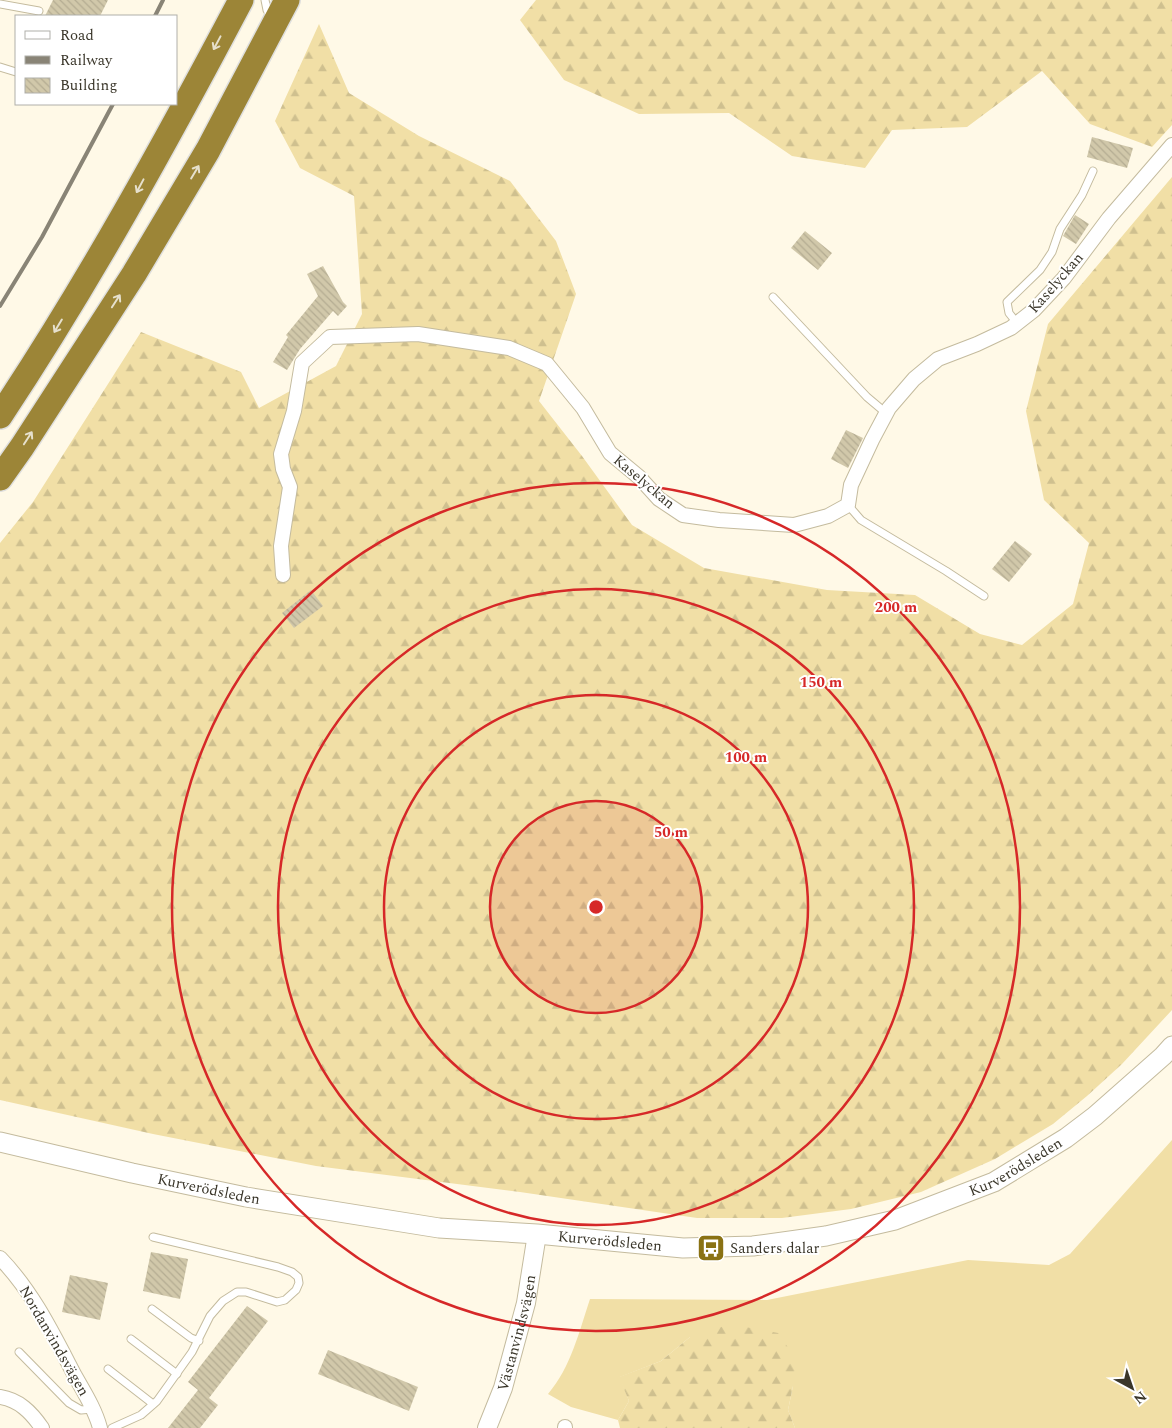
<svg xmlns="http://www.w3.org/2000/svg" width="1172" height="1428" font-family="Spectral,serif">
	<style>
		.grass { fill: #f1dfa6 }
		.forest { fill: url(#forest-firs) }
		.building { fill: url(#building-back-hatch) }
		.lines { fill: none; stroke-linecap: round; stroke-linejoin: round }
		.service-casing { stroke: #c4bb9e; stroke-width: 9 }
		.minor-casing { stroke: #c4bb9e; stroke-width: 16 }
		.tertiary-casing { stroke: #c4bb9e; stroke-width: 20 }
		.secondary-casing { stroke: #c4bb9e; stroke-width: 21 }
		.motorway-casing { stroke: #dfdfdd; stroke-width: 28 }
		.service { stroke: #fff; stroke-width: 7 }
		.minor { stroke: #fff; stroke-width: 14 }
		.tertiary { stroke: #fff; stroke-width: 18 }
		.secondary { stroke: #fff; stroke-width: 19 }
		.motorway { stroke: #9c8537; stroke-width: 25 }
		.rail { stroke: #898476; stroke-width: 4 }
		.oneway { stroke: #e6e0cd }
		.ring { fill: none; stroke: #d62828; stroke-width: 2.5 }
		.labels { text-anchor: middle; dominant-baseline: central; stroke-width: 4; stroke-linejoin: round; paint-order: stroke }
		.street-label { font-size: 15px; fill: #3a362a; stroke: #fff }
		.poi-label { font-size: 15px; fill: #3a362a; stroke: #fff; text-anchor: start }
		.centre { fill: #d62828; stroke: #fff; stroke-width: 2.5 }
		.ring-label { font-size: 15px; text-anchor: middle; font-weight: bold; fill: #d62828; stroke: #fff; stroke-width: 4; stroke-linejoin: round; paint-order: stroke }
	</style>
	<defs>
		<pattern id="forest-firs" width="22" height="20" patternUnits="userSpaceOnUse" patternTransform="scale(1.25)"><rect width="22" height="20" fill="#f1dfa6"/><path d="M5 1l3.5 6h-7zM16 11l3.5 6h-7z" fill="#cfc08f"/></pattern>
		<pattern id="building-back-hatch" width="6" height="6" patternUnits="userSpaceOnUse" patternTransform="scale(1.25)"><rect width="6" height="6" fill="#d1c8aa"/><path d="M-1 5l2 2M0 0l6 6M5-1l2 2" fill="none" stroke="#b4ac92"/></pattern>
	</defs>
	<rect width="100%" height="100%" fill="#fff9e7"/>
	<path class="grass" d="M1172,1140V1428H795L788,1410L793,1386L690,1337L661,1361L620,1377L629,1401L618,1420L571,1407L548,1394C571,1367 579,1332 590,1299L767,1300L968,1260L1049,1265L1070,1254Z"/>
	<g class="forest">
		<polygon points="536,0 1172,0 1172,125 1152,147 1090,124 1042,71 967,127 892,130 865,168 792,156 729,113 639,114 564,80 520,20"/>
		<polygon points="319,24 349,93 419,136 510,181 556,241 576,294 539,401 582,456 632,525 704,568 827,590 915,595 980,634 1022,645 1073,604 1089,543 1044,500 1026,411 1048,324 1172,177 1172,1010 1122,1064 1087,1096 1053,1124 995,1159 921,1192 851,1209 782,1218 697,1218 520,1192 316,1166 153,1134 0,1100 0,543 33,502 141,332 241,372 259,408 336,366 362,314 354,196 300,168 275,121"/>
		<polygon points="730,1324 778,1333 796,1359 793,1386 788,1410 795,1428 620,1428 618,1420 629,1401 619,1377 661,1361 690,1337"/>
	</g>
	<g class="building">
		<polygon points="53,0 108,0 100,16 45,16"/>
		<polygon points="1092,137 1133,148 1127,168 1087,157"/>
		<polygon points="1075,215 1089,224 1076,244 1063,236"/>
		<polygon points="805,231 832,253 818,270 791,248"/>
		<polygon points="323,266 343,302 347,306 338,316 333,311 300,349 287,370 273,362 288,337 286,335 318,296 307,274"/>
		<polygon points="846,430 863,438 848,468 831,459"/>
		<polygon points="1015,541 1032,554 1009,582 992,569"/>
		<polygon points="311,590 323,606 294,628 282,613"/>
		<polygon points="151,1252 188,1259 180,1299 143,1291"/>
		<polygon points="70,1275 108,1283 100,1320 62,1312"/>
		<polygon points="247,1306 268,1321 209,1398 218,1405 200,1428 168,1428 198,1390 188,1382"/>
		<polygon points="328,1350 418,1387 409,1411 318,1374"/>
	</g>
	<g class="lines">
		<g class="service-casing">
			<g id="service">
				<polyline points="265,0 267,10 272,19"/>
				<polyline points="0,4 39,11"/>
				<polyline points="0,67 16,72"/>
				<polyline points="773,297 867,397 886,413"/>
				<polyline points="1017,323 1009,313 1007,302 1040,270 1052,252 1060,229 1082,195 1093,171"/>
				<polyline points="848,505 861,520 946,571 984,596"/>
				<polyline points="152,1309 191,1338 199,1341"/>
				<polyline points="131,1339 177,1374"/>
				<polyline points="19,1352 69,1403 81,1410 92,1409"/>
				<polyline points="108,1369 153,1404"/>
				<polyline points="112,1428 141,1415 157,1401 192,1352 210,1316 223,1301 237,1292 246,1292 277,1302 285,1300 296,1290 299,1283 298,1277 292,1272 278,1267 153,1237"/>
			</g>
		</g>
		<g class="minor-casing">
			<g id="minor">
				<polyline points="283,575 281,546 290,487 283,469 281,454 294,411 302,363 330,337 418,334 509,348 547,364 583,408 610,453 639,477 659,499 683,515 719,520 794,525 828,516 848,505 851,485 872,440 889,408 914,379 938,359 977,344 1011,328 1034,310 1064,278 1109,218 1172,145"/>
				<path d="M0,1258C33,1292 53,1334 75,1376C84,1392 95,1409 100,1428"/>
				<path d="M0,1397C19,1400 31,1412 42,1428"/>
				<polyline points="565,1427 565,1428"/>
			</g>
		</g>
		<g class="tertiary-casing">
			<g id="tertiary">
				<path id="s1" d="M487,1428L503,1388L526,1303L537,1234"/>
			</g>
		</g>
		<g class="secondary-casing">
			<g id="secondary">
				<path id="s2" d="M0,1142L132,1173L246,1197L439,1228L537,1234L683,1248L753,1246L826,1236L895,1220L994,1182L1066,1138L1095,1116L1163,1056L1172,1046"/>
			</g>
		</g>
		<g class="motorway-casing">
			<g id="motorway">
				<path d="M0,416C89,282 166,142 241,0"/>
				<polyline points="0,478 22,447 134,274 208,150 287,0"/>
			</g>
		</g>
		<use href="#service" class="service"/>
		<use href="#minor" class="minor"/>
		<use href="#tertiary" class="tertiary"/>
		<use href="#secondary" class="secondary"/>
		<use href="#motorway" class="motorway"/>
		<g class="rail">
			<polyline points="155,16 163,0"/>
			<polyline points="0,306 42,237 113,104"/>
		</g>
	</g>
	<defs><path id="oneway-shaft" d="M-6 0H5M1.5-3L5.5 0L1.5 3" fill="none" stroke-width="1.6" stroke-linecap="round" stroke-linejoin="round" transform="scale(1.25)"/></defs>
	<g class="oneway">
		<use href="#oneway-shaft" transform="translate(217 43) rotate(118)"/>
		<use href="#oneway-shaft" transform="translate(195 172) rotate(-59)"/>
		<use href="#oneway-shaft" transform="translate(140 186) rotate(118)"/>
		<use href="#oneway-shaft" transform="translate(116 301) rotate(-57)"/>
		<use href="#oneway-shaft" transform="translate(58 326) rotate(121)"/>
		<use href="#oneway-shaft" transform="translate(28 438) rotate(-57)"/>
	</g>
	<circle cx="596" cy="907" r="106" fill="#d62828" fill-opacity=".12"/>
	<g class="ring">
		<circle cx="596" cy="907" r="106"/>
		<circle cx="596" cy="907" r="212"/>
		<circle cx="596" cy="907" r="318"/>
		<circle cx="596" cy="907" r="424"/>
	</g>
	<defs>
		<g id="bus-square" transform="scale(1.4375)"><rect x="-9" y="-9" width="18" height="18" rx="4" fill="#8a7214" stroke="#fff"/><path d="M-5-6H5V4H4V6H2V4H-2V6H-4V4H-5ZM-3.5-4V0h7V-4ZM-3.5 1.2v1.5H-2V1.2ZM2 1.2v1.5H3.5V1.2Z" fill="#fff"/></g>
	</defs>
	<g fill-rule="evenodd">
		<use href="#bus-square" x="711" y="1248"/>
	</g>
	<g class="labels">
		<g class="street-label">
			<text transform="translate(1056 283) rotate(-49)">Kaselyckan</text>
			<text transform="translate(644 482) rotate(40)">Kaselyckan</text>
			<text stroke="none"><textPath href="#s2" startOffset="1039">Kurverödsleden</textPath></text>
			<text stroke="none"><textPath href="#s2" startOffset="214">Kurverödsleden</textPath></text>
			<text stroke="none"><textPath href="#s2" startOffset="619">Kurverödsleden</textPath></text>
			<text stroke="none"><textPath href="#s1" startOffset="100">Västanvindsvägen</textPath></text>
			<text transform="translate(54 1341) rotate(60)">Nordanvindsvägen</text>
		</g>
		<g class="poi-label">
			<text x="730" y="1248">Sanders dalar</text>
		</g>
	</g>
	<circle cx="596" cy="907" r="8" class="centre"/>
	<g class="ring-label">
		<text x="896" y="612">200 m</text>
		<text x="821" y="687">150 m</text>
		<text x="746" y="762">100 m</text>
		<text x="671" y="837">50 m</text>
	</g>
	<rect x="15" y="15" width="162" height="90" fill="#ffffff" stroke="#b0afaa"/>
	<rect x="25" y="31" width="25" height="8" fill="#ffffff" stroke="#b0afaa"/>
	<text x="60" y="40" font-size="15" fill="#3a362a">Road</text>
	<rect x="25" y="56" width="25" height="8" fill="#898476" stroke="#b0afaa"/>
	<text x="60" y="65" font-size="15" fill="#3a362a">Railway</text>
	<rect x="25" y="78" width="25" height="15" fill="url(#building-back-hatch)" stroke="#b0afaa"/>
	<text x="60" y="90" font-size="15" fill="#3a362a">Building</text>
	<g transform="translate(1132 1388) rotate(140)" stroke="#ffffff" stroke-width="4" paint-order="stroke">
	<path d="M0-4L9 19L0 12L-9 19Z" fill="#3a362a"/>
	<text y="-8" font-size="14" font-weight="bold" text-anchor="middle" fill="#3a362a">N</text>
	</g>
</svg>
